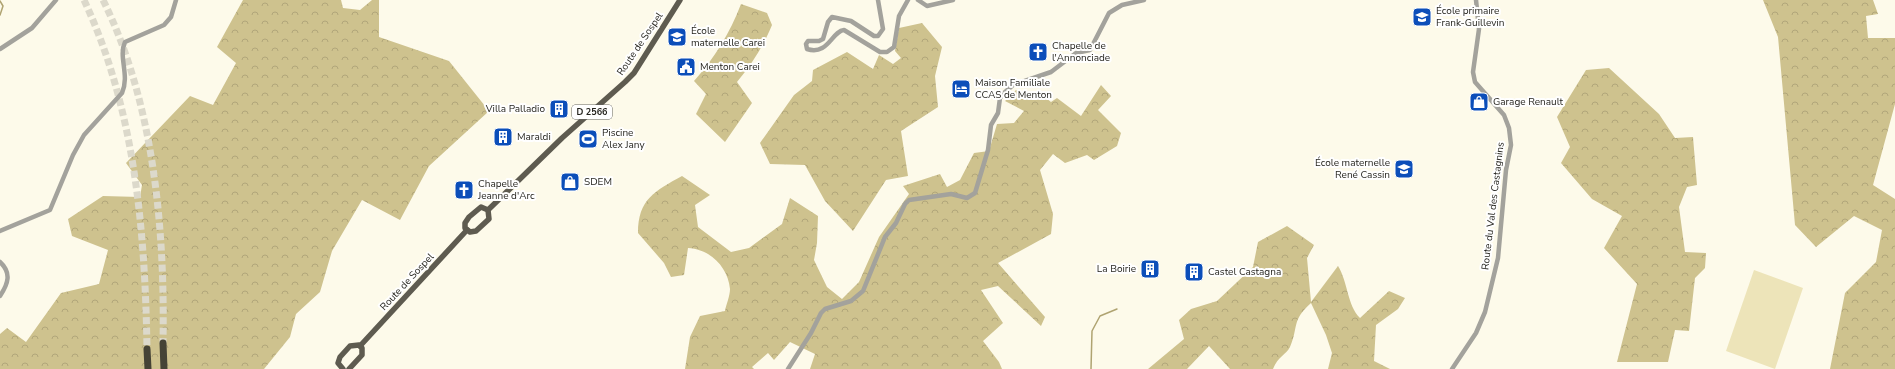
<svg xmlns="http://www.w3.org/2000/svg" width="1895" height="369" font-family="'Nunito Sans',sans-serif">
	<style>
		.green { fill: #ede4b9 }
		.forest { fill: url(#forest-crowns) }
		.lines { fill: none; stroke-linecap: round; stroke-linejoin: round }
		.stream { stroke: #afa371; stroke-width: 1.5 }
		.highway-tunnel { stroke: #dcd9cb; stroke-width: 7; stroke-dasharray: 7 3.5; stroke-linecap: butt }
		.minor { stroke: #a3a29c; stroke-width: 4.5 }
		.major { stroke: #5e5b50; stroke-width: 5.5 }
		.highway { stroke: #454336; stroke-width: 7 }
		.labels { text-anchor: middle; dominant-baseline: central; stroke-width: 4; stroke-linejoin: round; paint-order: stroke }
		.shield { fill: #fff; stroke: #63625e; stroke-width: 1 }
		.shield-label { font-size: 9px; font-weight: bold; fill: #201f19 }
		.poi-label { font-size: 10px; fill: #201f19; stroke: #fff; text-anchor: start }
		.street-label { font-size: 10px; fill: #201f19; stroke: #fff }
	</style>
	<defs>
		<pattern id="forest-crowns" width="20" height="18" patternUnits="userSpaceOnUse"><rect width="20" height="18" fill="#cec28e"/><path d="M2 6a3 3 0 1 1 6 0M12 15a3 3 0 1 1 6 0" fill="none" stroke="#b1a67a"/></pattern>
	</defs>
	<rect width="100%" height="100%" fill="#fdfaea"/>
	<polygon class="green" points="1754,270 1803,288 1775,369 1726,351"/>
	<g class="forest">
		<polygon points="243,0 341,0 343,8 360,10 372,0 379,0 379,37 449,61 489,111 429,166 400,220 362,200 332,251 320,292 296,314 290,337 264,369 0,369 0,334 7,328 26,342 61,293 99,284 108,250 72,236 68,219 103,196 140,197 142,185 126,163 190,96 213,105 236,63 217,47"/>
		<polygon points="1763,0 1873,0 1878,14 1866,16 1868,38 1895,38 1895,104 1873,185 1895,199 1895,369 1830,369 1845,293 1876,262 1882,230 1854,216 1816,247 1795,225 1778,37"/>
		<path d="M741,4L767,13L772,25C763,47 752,64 737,82L752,103L725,142L696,114L706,94L694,81C714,59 730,33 741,4Z"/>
		<polygon points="922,23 942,47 935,76 938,107 901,131 908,176 886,180 853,231 825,201 805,165 770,164 760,143 794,95 812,81 813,70 847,52 873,69 879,55 893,64 901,58 895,51 899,28"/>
		<polygon points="1609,68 1659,114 1675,138 1693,137 1697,185 1687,187 1679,207 1685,252 1706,253 1705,268 1695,278 1689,331 1675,330 1668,362 1617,362 1637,284 1604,248 1622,216 1592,199 1561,163 1570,147 1557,117 1586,70"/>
		<path d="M1101,85L1111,96L1098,110L1121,133L1117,146L1094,160L1087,155L1065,163L1053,154L1040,170L1053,214L1051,234L998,263L1045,317L1041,326L998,286L981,290L1003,323L983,341L999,362L1002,369H810L815,354L790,342L774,360L768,353L752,367L754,369H685L690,337L700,316L725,311C726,305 730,296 730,289C728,267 710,249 688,248L684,275L671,277L664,263L638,233C638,199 655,191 682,176L710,195L695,205L698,227L731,252L749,248L782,224L790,198L818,216L817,243L814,260L827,287L842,299L859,282L879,237L909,194L903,186L940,174L947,187L960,180L974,153L989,151L997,124L1014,123L1024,111L1005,101L1016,90L1028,97L1040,93L1051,102L1057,98L1081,116Z"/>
		<path d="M1287,226L1314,245L1307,258L1311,302L1338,266C1348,282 1347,305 1360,318L1389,291L1405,298L1398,309L1376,325L1374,361L1390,369H1328L1332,353L1326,335L1311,303C1291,321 1299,326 1290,347C1286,355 1278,356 1273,369H1230L1209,346L1187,369H1148L1184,339L1179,320L1191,309L1217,301L1253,267L1258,242Z"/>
	</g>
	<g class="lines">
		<g class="stream">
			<polyline points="0,1 3,6 0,15"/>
			<polyline points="1091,369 1092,331 1100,316 1117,309"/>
		</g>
		<g class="highway-tunnel">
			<path d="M84,0C135,109 145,230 147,349"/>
			<path d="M103,0C154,103 165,229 163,343"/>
		</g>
		<g class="minor">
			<path d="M878,0L883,29L878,36H874L851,21L832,17L828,22L823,39L819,41H808L806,44L807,49C828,56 832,31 844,30L880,52H887L894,47L899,16L908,0"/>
			<polyline points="918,0 927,6 953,0"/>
			<polyline points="0,49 32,28 56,0"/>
			<path d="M0,231L50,210L73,155L84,135L122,93C130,75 118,57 125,42L164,25L171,17L176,0"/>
			<path d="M0,262C12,273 8,284 0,296"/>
			<polyline points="788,369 811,333 821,313 825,309 851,301 863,291 885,237 896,223 905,204 909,200 951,194 967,198 975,193 988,150 991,125 998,113 1000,98 1004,93 1013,85 1051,72 1076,53 1090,50 1109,13 1122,5 1144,0"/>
			<polyline points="1452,369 1476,333 1485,312 1498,258 1506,170 1511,145 1509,128 1504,115 1475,82 1473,72 1479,29 1476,0"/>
		</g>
		<g class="major">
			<polygon points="481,207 488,210 489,219 476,231 470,232 465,228 465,223 469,217"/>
			<polyline points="488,210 562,138 625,82 634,73 680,0"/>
			<polyline points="360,346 467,230"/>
			<polyline points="343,369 338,363 340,357 350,346 359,345 362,348 362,355 349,369"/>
		</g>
		<g class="highway">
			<polyline points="163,343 164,369"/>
			<polyline points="147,349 148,369"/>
		</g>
	</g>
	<defs>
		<g id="school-square" transform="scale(1)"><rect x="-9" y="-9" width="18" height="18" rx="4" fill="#0c4eb9" stroke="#fff"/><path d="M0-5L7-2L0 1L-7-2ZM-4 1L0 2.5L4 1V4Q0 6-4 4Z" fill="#fff"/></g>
		<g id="church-square" transform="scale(1)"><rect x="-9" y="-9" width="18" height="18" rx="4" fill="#0c4eb9" stroke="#fff"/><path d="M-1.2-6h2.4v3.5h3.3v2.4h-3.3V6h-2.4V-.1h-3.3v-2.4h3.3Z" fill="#fff"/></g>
		<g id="civic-square" transform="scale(1)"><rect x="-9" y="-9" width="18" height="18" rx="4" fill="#0c4eb9" stroke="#fff"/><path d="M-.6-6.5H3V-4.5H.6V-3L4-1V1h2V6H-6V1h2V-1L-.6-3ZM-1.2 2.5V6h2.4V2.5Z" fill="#fff"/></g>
		<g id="hotel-square" transform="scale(1)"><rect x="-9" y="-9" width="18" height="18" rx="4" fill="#0c4eb9" stroke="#fff"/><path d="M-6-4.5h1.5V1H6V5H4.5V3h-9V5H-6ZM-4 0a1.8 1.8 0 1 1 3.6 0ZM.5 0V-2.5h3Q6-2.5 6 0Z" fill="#fff"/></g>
		<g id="shop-square" transform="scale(1)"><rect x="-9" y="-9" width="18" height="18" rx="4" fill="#0c4eb9" stroke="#fff"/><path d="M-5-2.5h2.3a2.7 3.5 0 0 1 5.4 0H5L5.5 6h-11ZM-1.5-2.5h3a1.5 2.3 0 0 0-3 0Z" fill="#fff"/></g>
		<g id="building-square" transform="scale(1)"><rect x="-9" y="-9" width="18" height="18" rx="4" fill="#0c4eb9" stroke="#fff"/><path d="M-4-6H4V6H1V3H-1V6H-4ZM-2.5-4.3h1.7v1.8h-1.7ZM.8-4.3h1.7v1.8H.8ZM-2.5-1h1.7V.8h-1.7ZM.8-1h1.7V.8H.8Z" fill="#fff"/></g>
		<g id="stadium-square" transform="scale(1)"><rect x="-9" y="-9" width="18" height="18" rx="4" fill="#0c4eb9" stroke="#fff"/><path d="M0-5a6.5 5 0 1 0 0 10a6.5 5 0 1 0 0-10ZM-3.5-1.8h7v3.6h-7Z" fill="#fff"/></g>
	</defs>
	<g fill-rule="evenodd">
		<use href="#school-square" x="1422" y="17"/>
		<use href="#school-square" x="677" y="37"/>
		<use href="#church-square" x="1038" y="52"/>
		<use href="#civic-square" x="686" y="67"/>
		<use href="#hotel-square" x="961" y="89"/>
		<use href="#shop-square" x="1479" y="102"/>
		<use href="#building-square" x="559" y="109"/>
		<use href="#building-square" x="503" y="137"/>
		<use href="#stadium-square" x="588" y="139"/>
		<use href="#school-square" x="1404" y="169"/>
		<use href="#shop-square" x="570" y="182"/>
		<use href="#church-square" x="464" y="190"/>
		<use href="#building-square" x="1150" y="269"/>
		<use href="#building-square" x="1194" y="272"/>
	</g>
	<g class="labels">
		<rect class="shield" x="572" y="105" width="40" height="14" rx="3"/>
		<g class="shield-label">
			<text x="592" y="112">D 2566</text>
		</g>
		<g class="poi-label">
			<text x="1436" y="11">École primaire<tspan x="1436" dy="12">Frank-Guillevin</tspan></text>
			<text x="691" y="31">École<tspan x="691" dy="12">maternelle Carei</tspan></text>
			<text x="1052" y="46">Chapelle de<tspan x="1052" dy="12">l'Annonciade</tspan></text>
			<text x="700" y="67">Menton Carei</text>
			<text x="975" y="83">Maison Familiale<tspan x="975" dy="12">CCAS de Menton</tspan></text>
			<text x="1493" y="102">Garage Renault</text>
			<text x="545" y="109" text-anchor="end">Villa Palladio</text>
			<text x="602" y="133">Piscine<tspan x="602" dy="12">Alex Jany</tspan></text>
			<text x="517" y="137">Maraldi</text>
			<text x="1390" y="163" text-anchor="end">École maternelle<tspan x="1390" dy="12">René Cassin</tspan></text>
			<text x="584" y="182">SDEM</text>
			<text x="478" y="184">Chapelle<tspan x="478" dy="12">Jeanne d'Arc</tspan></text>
			<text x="1136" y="269" text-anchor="end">La Boirie</text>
			<text x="1208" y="272">Castel Castagna</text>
		</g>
		<g class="street-label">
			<text transform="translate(640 44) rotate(-56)">Route de Sospel</text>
			<text transform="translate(1493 206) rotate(-83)">Route du Val des Castagnins</text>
			<text transform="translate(407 282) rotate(-47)">Route de Sospel</text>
		</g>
	</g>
</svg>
